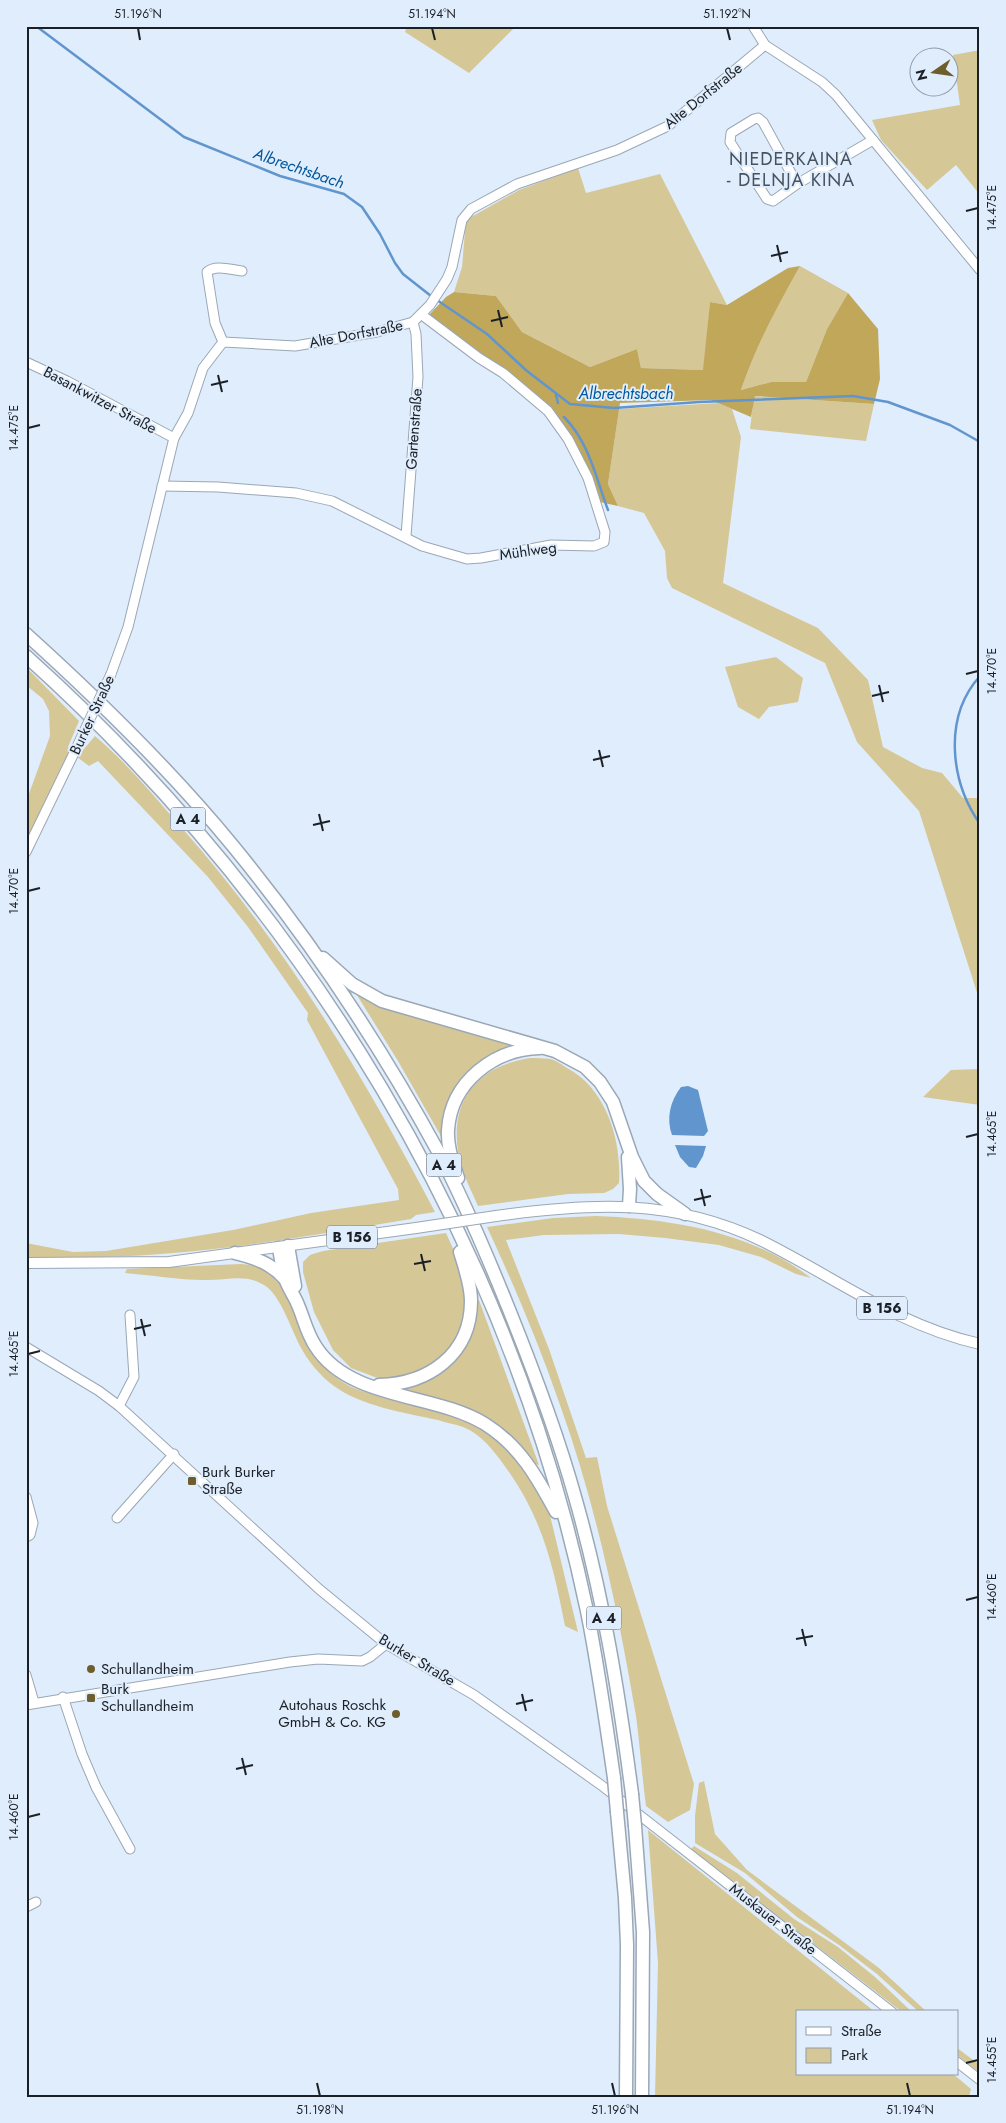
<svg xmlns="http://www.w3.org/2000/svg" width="1006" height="2123" font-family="Jost,sans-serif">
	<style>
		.green { fill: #d6c796 }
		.forest { fill: #c0a75a }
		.water { fill: #6195ce }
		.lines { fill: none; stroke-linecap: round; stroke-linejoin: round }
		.stream { stroke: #6195ce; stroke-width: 2.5 }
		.minor-casing { stroke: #9aa7b5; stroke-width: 11 }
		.major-casing { stroke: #9aa7b5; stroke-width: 12 }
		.highway-casing { stroke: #9aa7b5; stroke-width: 15 }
		.minor { stroke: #fff; stroke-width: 9 }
		.major { stroke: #fff; stroke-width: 10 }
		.highway { stroke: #fff; stroke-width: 12 }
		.minor-bridge-casing { stroke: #9aa7b5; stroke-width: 11; stroke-linecap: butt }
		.major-bridge-casing { stroke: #9aa7b5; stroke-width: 12; stroke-linecap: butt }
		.highway-bridge-casing { stroke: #9aa7b5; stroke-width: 15; stroke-linecap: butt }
		.minor-bridge { stroke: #fff; stroke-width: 9 }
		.major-bridge { stroke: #fff; stroke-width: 10 }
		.highway-bridge { stroke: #fff; stroke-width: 12 }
		.ticks { fill: none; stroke: #1b2026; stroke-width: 2 }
		.poi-dot { fill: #6d5e2b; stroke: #e0edfd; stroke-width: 2 }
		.labels { text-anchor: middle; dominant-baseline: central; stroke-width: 4; stroke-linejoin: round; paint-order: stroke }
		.shield { fill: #e0edfd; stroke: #565e66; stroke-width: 1 }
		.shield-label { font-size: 14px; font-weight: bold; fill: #1b2026 }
		.street-label { font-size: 15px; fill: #1b2026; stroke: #e0edfd }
		.poi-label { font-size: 15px; fill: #1b2026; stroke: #e0edfd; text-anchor: start }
		.water-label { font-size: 16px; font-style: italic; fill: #02579c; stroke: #e0edfd }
		.quarter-label { font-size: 18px; letter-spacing: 1px; fill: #47525f; stroke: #e0edfd }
		.neatline { fill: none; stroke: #1b2026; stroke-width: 2 }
		.ticks-label { font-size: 12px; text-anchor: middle; fill: #1b2026 }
	</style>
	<rect width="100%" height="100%" fill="#e0edfd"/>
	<g class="green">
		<polygon points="407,26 516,26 469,73 405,32"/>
		<polygon points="980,50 980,195 956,165 927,190 881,140 872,120 960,105 953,55"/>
		<polygon points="578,168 586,193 660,174 727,305 710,302 704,370 641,368 637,349 590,367 522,332 496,296 454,292 462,267 466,220 519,190"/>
		<path d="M800,266L848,293L827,329L806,382H771L741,390C756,346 777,307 800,266Z"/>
		<polygon points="754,396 874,404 866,441 750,429"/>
		<polygon points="718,403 732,409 741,437 723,583 818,628 868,680 883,747 922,768 942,773 963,798 980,798 980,1002 919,811 857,742 825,663 672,588 667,578 665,551 644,513 618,506 608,484 619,409"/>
		<polygon points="776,657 803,678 798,702 769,707 759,719 738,707 725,667"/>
		<polygon points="26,667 79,721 68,747 73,753 26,851 26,802 50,736 49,711 43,699 26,685"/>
		<path d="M95,736C127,763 154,796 181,827C286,946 362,1073 435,1212L416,1215L411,1219C336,1231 261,1245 185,1252C133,1257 79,1258 26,1257V1243L73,1252L106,1251L233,1230L311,1213L399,1200L398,1189L307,1020L308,1013L248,927L208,877L98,761L89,766L77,757Z"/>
		<path d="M333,968L364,995L527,1043C466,1063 452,1074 442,1138L398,1061L355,992L351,994Z"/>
		<path d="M530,1058C537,1058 544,1058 550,1059C556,1060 562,1065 567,1068C606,1088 622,1141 619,1183L613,1189L604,1193L568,1194L478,1206C471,1190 462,1173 459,1156C448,1101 477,1066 530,1058Z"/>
		<polygon points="980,1069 980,1105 923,1097 951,1070"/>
		<path d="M596,1216C671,1219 750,1231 811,1278L796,1274L761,1257L719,1245L665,1238L619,1234L544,1235L506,1240L549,1349L586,1458L597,1457L607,1506L694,1784L690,1810L668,1822L646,1806C642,1776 640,1746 636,1716C618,1611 596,1505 560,1405C539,1344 514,1285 487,1227L553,1218Z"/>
		<polygon points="446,1233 460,1264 466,1288 464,1329 453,1348 422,1374 380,1379 351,1368 333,1350 314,1312 303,1272 303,1262 310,1255 323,1251"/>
		<path d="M241,1264C254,1265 267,1266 277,1276C288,1287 292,1306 297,1321C308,1353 330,1381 362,1391L464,1419L494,1436L521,1460L548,1507L578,1632L565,1626C553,1564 542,1517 504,1465C493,1450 481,1434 463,1427C455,1424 446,1423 438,1420C405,1413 361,1406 334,1386C321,1377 307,1360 300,1346C291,1329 280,1294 264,1285C245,1273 225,1281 204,1280C178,1280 151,1275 125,1273L127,1269Z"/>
		<polygon points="479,1300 539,1465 535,1464 519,1444 393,1389 436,1375 476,1302"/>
		<polygon points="704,1781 715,1834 747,1870 879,1968 927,2012 919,2012 877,1974 839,1945 797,1917 745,1873 695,1843 695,1816 699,1783"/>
		<polygon points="648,1830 875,2012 797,2012 797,2074 953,2074 971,2089 969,2097 655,2097 658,1963"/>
		<polygon points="694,1846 737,1873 794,1919 838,1947 875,1977 912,2012 902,2012 691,1849"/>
		<polygon points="957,2048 980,2065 980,2073 957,2055"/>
	</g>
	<path class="forest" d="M800,266C777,307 756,346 741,390L771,382H806L827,329L848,293L878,329L880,379L874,404L755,396L751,417L711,400L620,403L608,484L618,506L595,501L558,424L480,354L428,316L446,297L454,292L496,296L522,332L590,367L637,349L641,368L703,370L710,302L727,305L788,268Z"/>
	<g class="water">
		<path d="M688,1086L698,1090L708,1131L704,1136L672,1135C666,1119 670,1101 681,1087Z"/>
		<polygon points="675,1145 706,1146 703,1156 696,1168 689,1167 680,1157"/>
	</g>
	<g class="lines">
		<g class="stream">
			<polyline points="36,26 184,137 280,176 344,194 362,207 380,234 395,263 403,274 431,296 487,334 527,371 570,404 614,408 699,402 853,396 888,402 950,425 980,442"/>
			<polyline points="556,395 558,403"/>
			<path d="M564,417C589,442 596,478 608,510"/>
			<path d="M980,676C943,717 950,781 980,824"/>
		</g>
		<g class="minor-casing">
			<g id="minor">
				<polyline points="753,26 765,45 822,82 836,95 980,270"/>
				<polyline points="797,184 763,122 758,118 754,119 731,133 730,142 767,199 773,201 797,184 873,140"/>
				<path d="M223,342L215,323L207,272C215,264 232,270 242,271"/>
				<polyline points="26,362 67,381 174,438"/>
				<polyline points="162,486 218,487 296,493 332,501 422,546 467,559 481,558 551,545 594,546 604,542 605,532 588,478 568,439 548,411 503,373 479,358 422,315"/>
				<polyline points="406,536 418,377 416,334 413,322"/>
				<polyline points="111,674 128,627 174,438 188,413 203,368 223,342 295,346 377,332 413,322 430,305 447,279 452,267 462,220 471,209 517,184 617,150 668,126 765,45"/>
				<polyline points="26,852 74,753"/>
				<polyline points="26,1347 99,1391 119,1406 319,1589 386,1644 474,1695 601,1785 892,2012"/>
				<polyline points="119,1406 134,1377 130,1315"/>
				<polyline points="26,1497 33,1523 30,1535 26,1537"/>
				<polyline points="117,1518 174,1454"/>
				<polyline points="26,1675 34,1702"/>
				<polyline points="63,1697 82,1754 96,1787 130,1849"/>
				<polyline points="26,1705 290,1662 318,1659 362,1661 370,1657 386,1644"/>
				<polyline points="26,1907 36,1902"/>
				<polyline points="957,2062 980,2080"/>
			</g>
		</g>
		<g class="major-casing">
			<g id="major">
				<path d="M496,1216C590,1203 672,1198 760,1240C835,1277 896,1325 980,1344"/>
				<polyline points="26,1263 169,1262 416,1228"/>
			</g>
		</g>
		<g class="highway-casing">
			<g id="highway">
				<path d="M26,634C99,700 170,769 233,846C311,941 380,1045 439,1153C465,1203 487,1255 508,1307C533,1369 557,1432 575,1497C603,1595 619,1694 632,1794"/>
				<path d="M26,656C305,907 510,1242 587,1611C598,1666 606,1722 614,1778"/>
				<polyline points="323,958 352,984 382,1001 555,1051 585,1067 600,1082 613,1102 632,1157 644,1181 657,1194 685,1214"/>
				<polyline points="628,1157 630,1189 629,1206"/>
				<path d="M458,1178C453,1162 447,1147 448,1130C451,1082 494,1049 540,1048"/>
				<polyline points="288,1246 295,1286"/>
				<path d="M279,1248C281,1259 282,1270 286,1281C289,1289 295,1297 298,1305C304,1319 307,1334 316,1347C350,1400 435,1393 485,1424C520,1446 537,1477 556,1512"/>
				<path d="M235,1253C255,1258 271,1263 285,1279"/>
				<path d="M379,1385C428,1384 471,1355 471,1301C471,1285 465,1268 460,1252"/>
				<polyline points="617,1812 625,1898 627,1945 626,2097"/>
				<polyline points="635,1826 643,1932 642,2097"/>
			</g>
		</g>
		<use href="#minor" class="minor"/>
		<use href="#major" class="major"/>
		<use href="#highway" class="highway"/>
		<g class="minor-bridge-casing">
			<polyline id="minor-bridge" points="74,753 111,674"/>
		</g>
		<g class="major-bridge-casing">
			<polyline id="major-bridge" points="416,1228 496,1216"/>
		</g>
		<g class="highway-bridge-casing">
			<g id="highway-bridge">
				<polyline points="614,1778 617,1812"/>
				<polyline points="632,1794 635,1826"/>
			</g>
		</g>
		<use href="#minor-bridge" class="minor-bridge"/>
		<use href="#major-bridge" class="major-bridge"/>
		<use href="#highway-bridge" class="highway-bridge"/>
	</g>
	<path class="ticks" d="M138,28L140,40M432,28L435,40M727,28L730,40M966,211L978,208M777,245L781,262M771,256L788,252M498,310L502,327M491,321L508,317M218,375L222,392M211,385L228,381M28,428L40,425M966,674L978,671M879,685L883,702M872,696L889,692M599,750L603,767M593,760L610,756M319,814L323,831M313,825L330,821M28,891L40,888M966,1137L978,1134M701,1189L705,1206M694,1200L711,1196M421,1254L425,1271M414,1264L431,1261M141,1319L145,1336M134,1329L151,1325M28,1354L40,1351M966,1600L978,1597M802,1629L806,1646M796,1639L813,1636M522,1694L526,1711M516,1704L533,1700M242,1758L246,1775M236,1769L253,1765M28,1817L40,1814M966,2063L978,2060M317,2083L320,2096M612,2083L615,2096M907,2083L910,2096"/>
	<g class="poi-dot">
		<rect x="187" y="1476" width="10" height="10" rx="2.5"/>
		<circle cx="91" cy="1669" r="5"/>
		<rect x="86" y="1693" width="10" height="10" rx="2.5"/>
		<circle cx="396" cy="1714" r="5"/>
	</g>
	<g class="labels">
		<g class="shield">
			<rect x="170.5" y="807.5" width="35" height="23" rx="4"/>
			<rect x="426.5" y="1153.5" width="35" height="23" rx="4"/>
			<rect x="327" y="1225.5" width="50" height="23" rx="4"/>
			<rect x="857" y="1296.5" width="50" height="23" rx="4"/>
			<rect x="586.5" y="1606.5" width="35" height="23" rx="4"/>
		</g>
		<g class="shield-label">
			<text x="188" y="819">A 4</text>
			<text x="444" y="1165">A 4</text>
			<text x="352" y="1237">B 156</text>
			<text x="882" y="1308">B 156</text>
			<text x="604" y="1618">A 4</text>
		</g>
		<g class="street-label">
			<text transform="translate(703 96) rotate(-39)">Alte Dorfstraße</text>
			<text transform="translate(356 334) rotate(-11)">Alte Dorfstraße</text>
			<text transform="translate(100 400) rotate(28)">Basankwitzer Straße</text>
			<text transform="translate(414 429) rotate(-86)">Gartenstraße</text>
			<text transform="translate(528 551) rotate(-8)">Mühlweg</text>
			<text transform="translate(92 715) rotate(-65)">Burker Straße</text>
			<text transform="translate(417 1660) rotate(31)">Burker Straße</text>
			<text transform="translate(773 1919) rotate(38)">Muskauer Straße</text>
		</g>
		<g class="poi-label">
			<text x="202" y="1472">Burk Burker<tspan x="202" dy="17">Straße</tspan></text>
			<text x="101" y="1669">Schullandheim</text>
			<text x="101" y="1689">Burk<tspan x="101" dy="17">Schullandheim</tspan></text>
			<text x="386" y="1705" text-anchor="end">Autohaus Roschk<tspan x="386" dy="17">GmbH &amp; Co. KG</tspan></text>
		</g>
		<g class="water-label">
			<text transform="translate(299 168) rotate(19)">Albrechtsbach</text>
			<text x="626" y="393">Albrechtsbach</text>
		</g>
		<g class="quarter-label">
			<text x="791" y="159">NIEDERKAINA<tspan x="791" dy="21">- DELNJA KINA</tspan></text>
		</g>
	</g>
	<rect width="1006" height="2123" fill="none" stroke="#e0edfd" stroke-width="55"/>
	<rect x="796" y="2010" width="162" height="65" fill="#e0edfd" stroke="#919ba7"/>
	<rect x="806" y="2027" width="25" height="8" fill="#ffffff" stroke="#919ba7"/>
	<text x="841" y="2036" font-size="15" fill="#1b2026">Straße</text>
	<rect x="806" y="2048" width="25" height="15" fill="#d6c796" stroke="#919ba7"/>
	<text x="841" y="2060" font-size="15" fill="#1b2026">Park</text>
	<g transform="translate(934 72) rotate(257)"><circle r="24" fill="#e0edfd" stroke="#919ba7"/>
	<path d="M0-4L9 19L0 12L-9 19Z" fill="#6d5e2b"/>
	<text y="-8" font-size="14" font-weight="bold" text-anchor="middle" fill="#1b2026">N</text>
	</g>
	<rect x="28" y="28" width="950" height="2068" class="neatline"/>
	<g class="ticks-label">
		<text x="138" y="18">51.196°N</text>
		<text x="432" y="18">51.194°N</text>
		<text x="727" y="18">51.192°N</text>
		<text transform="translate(992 208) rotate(-90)" y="4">14.475°E</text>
		<text transform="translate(14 428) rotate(-90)" y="4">14.475°E</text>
		<text transform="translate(992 671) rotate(-90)" y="4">14.470°E</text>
		<text transform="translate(14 891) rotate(-90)" y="4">14.470°E</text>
		<text transform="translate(992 1134) rotate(-90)" y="4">14.465°E</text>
		<text transform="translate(14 1354) rotate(-90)" y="4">14.465°E</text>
		<text transform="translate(992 1597) rotate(-90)" y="4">14.460°E</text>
		<text transform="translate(14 1817) rotate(-90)" y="4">14.460°E</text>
		<text transform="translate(992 2060) rotate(-90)" y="4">14.455°E</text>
		<text x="320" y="2114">51.198°N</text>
		<text x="615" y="2114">51.196°N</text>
		<text x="910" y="2114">51.194°N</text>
	</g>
</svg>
